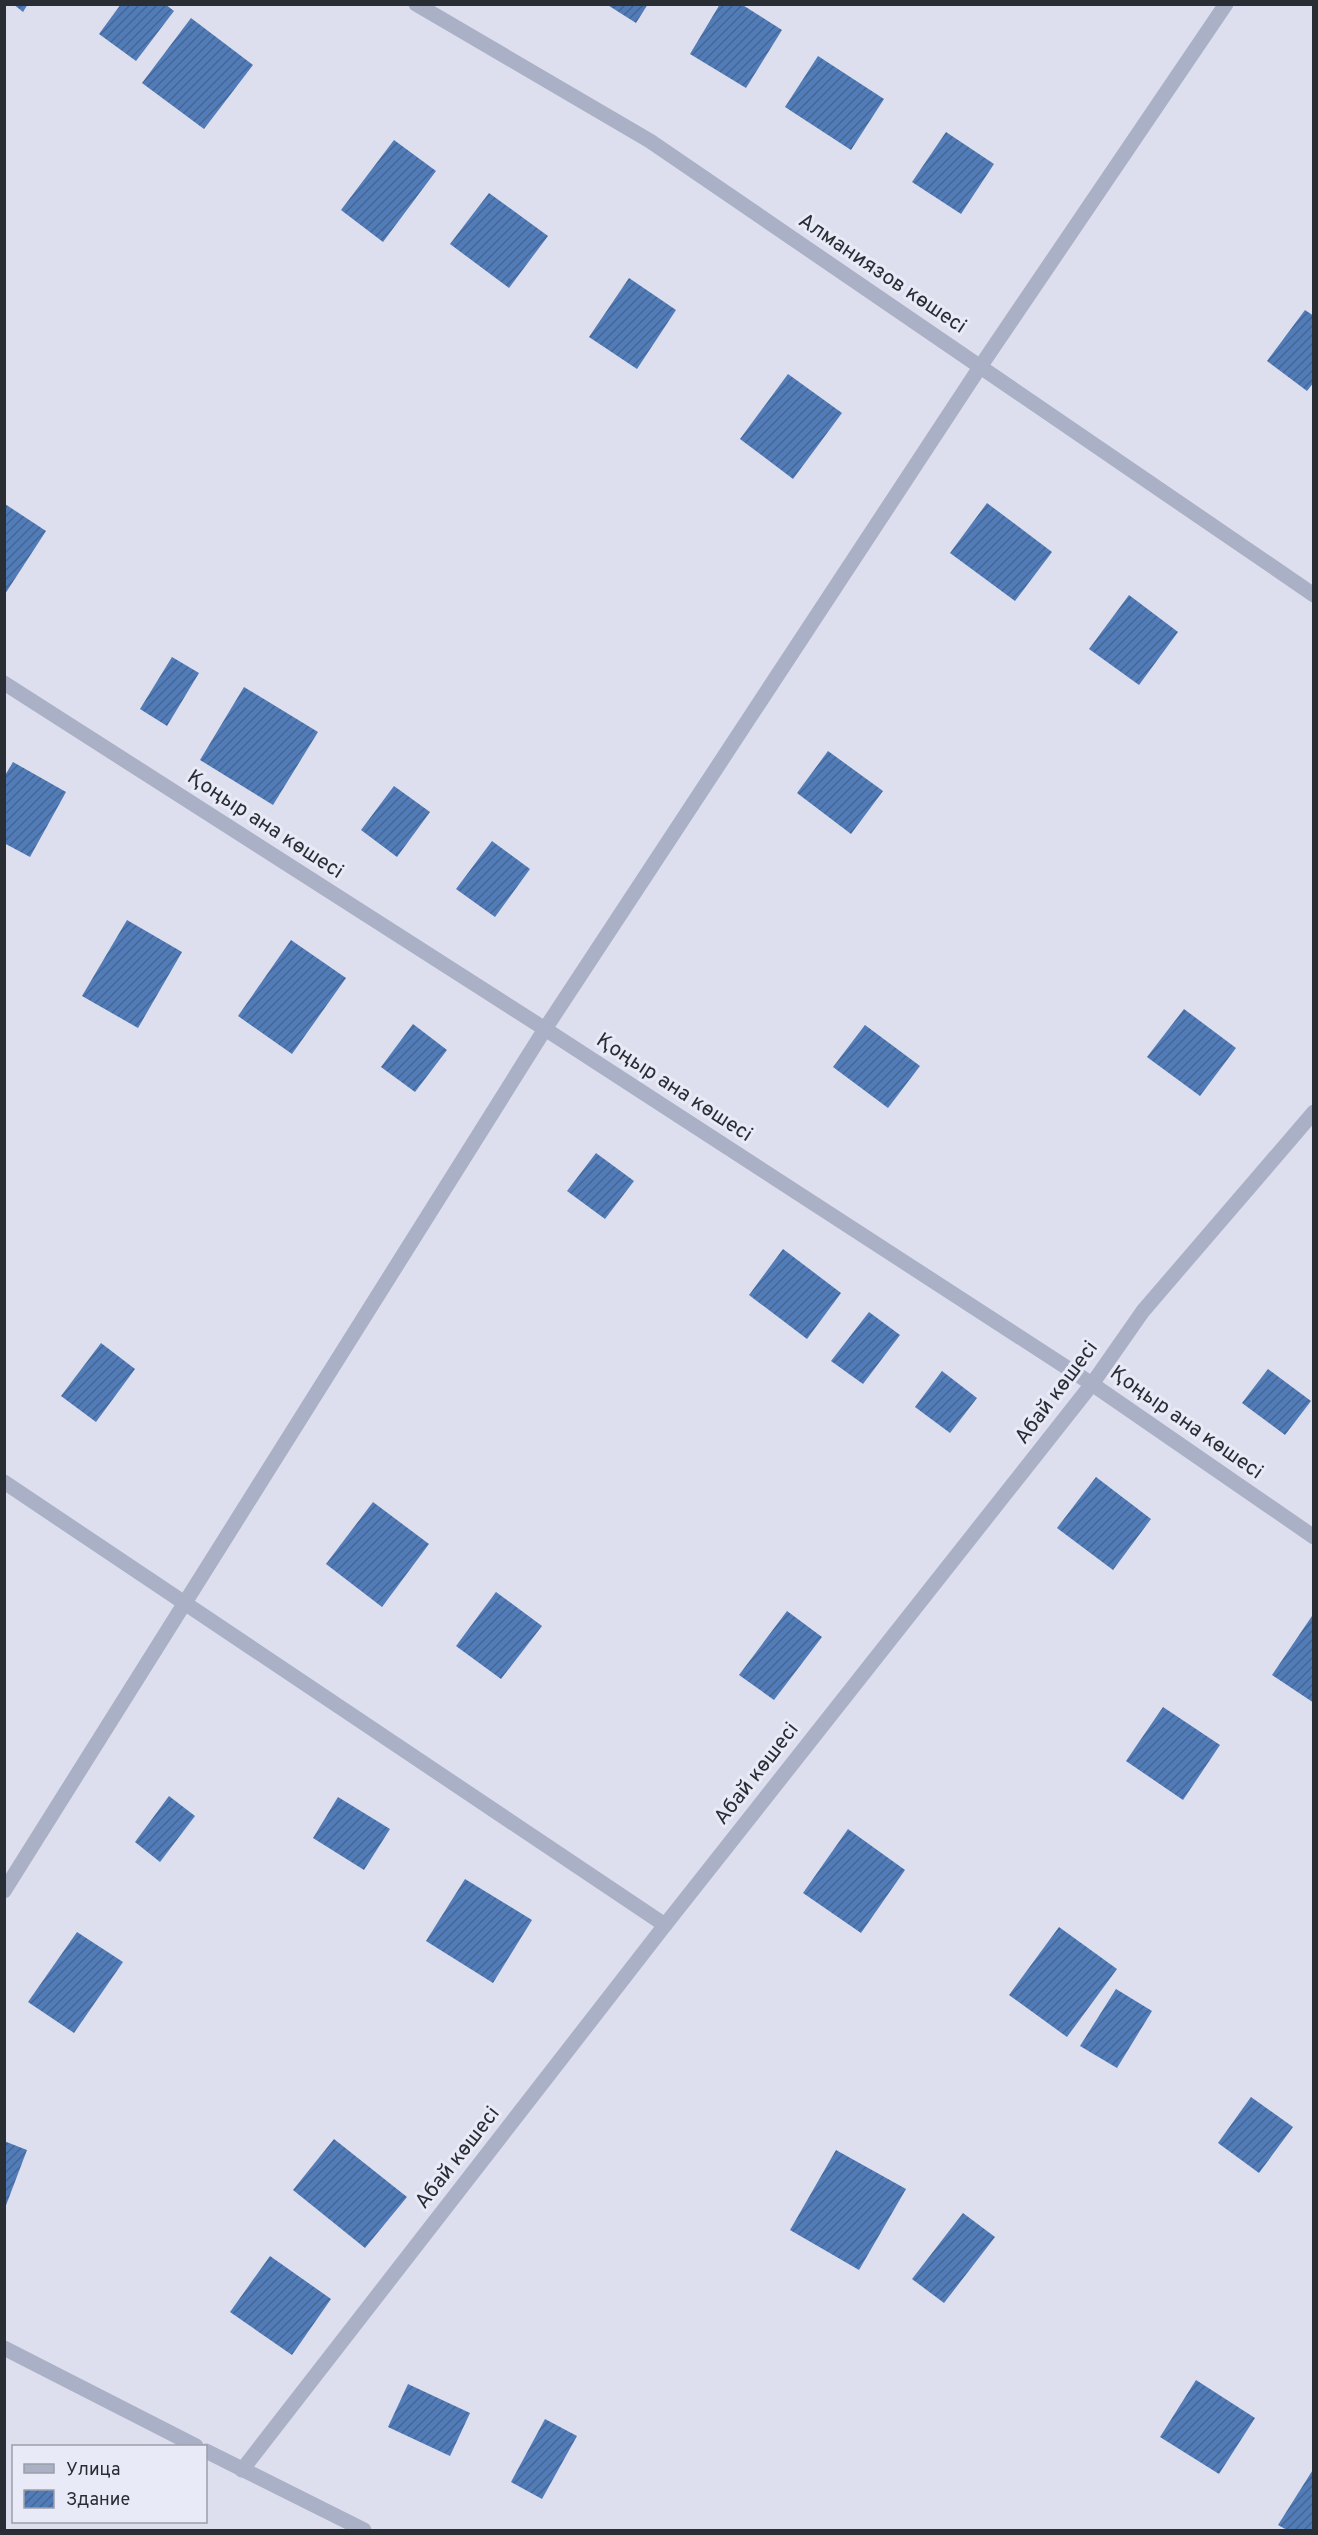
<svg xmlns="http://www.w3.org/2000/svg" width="1318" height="2535" font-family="Overpass,sans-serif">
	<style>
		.building { fill: url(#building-hatch) }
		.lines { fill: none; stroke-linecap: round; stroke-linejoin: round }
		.minor { stroke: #aab0c6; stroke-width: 15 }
		.labels { text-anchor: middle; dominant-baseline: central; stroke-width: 6; stroke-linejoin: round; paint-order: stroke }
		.street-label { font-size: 21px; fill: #292d34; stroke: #e9eaf7 }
	</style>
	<defs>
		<pattern id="building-hatch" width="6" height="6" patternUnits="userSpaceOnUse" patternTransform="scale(1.5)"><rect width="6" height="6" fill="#527cb7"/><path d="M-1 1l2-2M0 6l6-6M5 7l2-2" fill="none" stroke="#446696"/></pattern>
	</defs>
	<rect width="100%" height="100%" fill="#dddfef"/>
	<g class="building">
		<polygon points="13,4 28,4 23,12"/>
		<polygon points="121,4 165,4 174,11 136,61 99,34"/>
		<polygon points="606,4 648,4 636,23"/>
		<polygon points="720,4 741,4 782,30 746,88 690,54"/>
		<polygon points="191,18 253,65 204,129 142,83"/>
		<polygon points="818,56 884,99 851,150 785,107"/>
		<polygon points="946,132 994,164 961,214 912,182"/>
		<polygon points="394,140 436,171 383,242 341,210"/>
		<polygon points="489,193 548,236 509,288 450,244"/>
		<polygon points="629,278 676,310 637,369 589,337"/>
		<polygon points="1305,310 1314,316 1314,382 1307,391 1267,361"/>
		<polygon points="788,374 842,413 793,479 740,439"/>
		<polygon points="987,503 1052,552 1015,601 950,553"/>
		<polygon points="5,504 46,531 5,594"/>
		<polygon points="1129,595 1178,632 1139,685 1089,649"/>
		<polygon points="172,657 199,673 167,726 140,709"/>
		<polygon points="244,687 318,732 273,805 200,760"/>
		<polygon points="828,751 883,791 851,834 797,793"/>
		<polygon points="13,762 66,792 30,857 4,843 4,777"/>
		<polygon points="394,786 430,812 397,857 361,830"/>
		<polygon points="492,841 530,869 495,917 456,889"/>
		<polygon points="127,920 182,952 138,1028 82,996"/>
		<polygon points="291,940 346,978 292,1054 238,1016"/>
		<polygon points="1184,1009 1236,1048 1200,1096 1147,1057"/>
		<polygon points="413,1024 447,1050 415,1092 381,1067"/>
		<polygon points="865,1025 920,1066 888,1108 833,1067"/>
		<polygon points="596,1153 634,1181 605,1219 567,1191"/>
		<polygon points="783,1249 841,1293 807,1339 749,1295"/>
		<polygon points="869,1312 900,1335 863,1384 831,1361"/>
		<polygon points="101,1343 135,1369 96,1422 61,1396"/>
		<polygon points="1268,1369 1311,1401 1285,1435 1242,1403"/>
		<polygon points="942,1371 977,1398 950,1433 915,1407"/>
		<polygon points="1096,1477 1151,1519 1113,1570 1057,1528"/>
		<polygon points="373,1502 429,1544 382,1607 326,1564"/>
		<polygon points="496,1592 542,1626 501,1679 456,1646"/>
		<polygon points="787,1611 822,1637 774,1700 739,1675"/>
		<polygon points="1314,1613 1314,1703 1272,1675"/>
		<polygon points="1163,1707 1220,1745 1183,1800 1126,1761"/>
		<polygon points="169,1796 195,1816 160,1862 135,1842"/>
		<polygon points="338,1797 390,1829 364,1870 313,1838"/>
		<polygon points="848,1829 905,1870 861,1933 803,1893"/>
		<polygon points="465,1879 532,1920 493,1983 426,1941"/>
		<polygon points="1059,1927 1117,1969 1067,2037 1009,1995"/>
		<polygon points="77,1932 123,1962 74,2033 28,2002"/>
		<polygon points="1116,1989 1152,2011 1117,2068 1080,2046"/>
		<polygon points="1251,2097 1293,2127 1259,2173 1218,2143"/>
		<polygon points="334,2139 407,2197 365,2248 293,2190"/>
		<polygon points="4,2141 27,2150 5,2208 4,2208"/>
		<polygon points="836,2150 906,2189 859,2270 790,2230"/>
		<polygon points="963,2213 995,2237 944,2303 912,2279"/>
		<polygon points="270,2256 331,2299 292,2355 230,2312"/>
		<polygon points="1196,2380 1255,2418 1219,2474 1160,2437"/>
		<polygon points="408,2384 470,2413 450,2456 388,2427"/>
		<polygon points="545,2419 577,2436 542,2499 511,2482"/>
		<polygon points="1314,2468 1314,2530 1287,2530 1278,2525"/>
	</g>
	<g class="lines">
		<g class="minor">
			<polyline points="416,4 650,141 1314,595"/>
			<polyline points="4,683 545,1029 1092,1384 1314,1537"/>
			<polyline points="4,1482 665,1925"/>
			<polyline points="4,1891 545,1029 980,367 1226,4"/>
			<polyline points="4,2348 196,2446"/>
			<polyline points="206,2451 364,2530"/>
			<polyline points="242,2470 665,1925 1092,1384 1143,1311 1314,1112"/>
		</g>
	</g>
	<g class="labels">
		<g class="street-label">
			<text transform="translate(882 274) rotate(34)">Алманиязов көшесі</text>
			<text transform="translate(265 825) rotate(33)">Қоңыр ана көшесі</text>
			<text transform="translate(674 1088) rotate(33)">Қоңыр ана көшесі</text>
			<text transform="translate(1057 1393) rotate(-53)">Абай көшесі</text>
			<text transform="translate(1186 1423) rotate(35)">Қоңыр ана көшесі</text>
			<text transform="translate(757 1774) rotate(-52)">Абай көшесі</text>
			<text transform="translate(458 2158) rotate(-52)">Абай көшесі</text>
		</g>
	</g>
	<rect width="1318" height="2535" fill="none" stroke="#292d34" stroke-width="12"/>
	<rect x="12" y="2445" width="195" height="78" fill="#e9eaf7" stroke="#9c9ea9" stroke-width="1.5"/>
	<rect x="24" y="2464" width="30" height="9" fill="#aab0c6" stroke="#9c9ea9" stroke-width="1.5"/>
	<text x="66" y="2475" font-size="18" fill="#292d34">Улица</text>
	<rect x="24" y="2490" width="30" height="18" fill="url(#building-hatch)" stroke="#9c9ea9" stroke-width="1.5"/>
	<text x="66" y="2505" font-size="18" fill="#292d34">Здание</text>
</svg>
